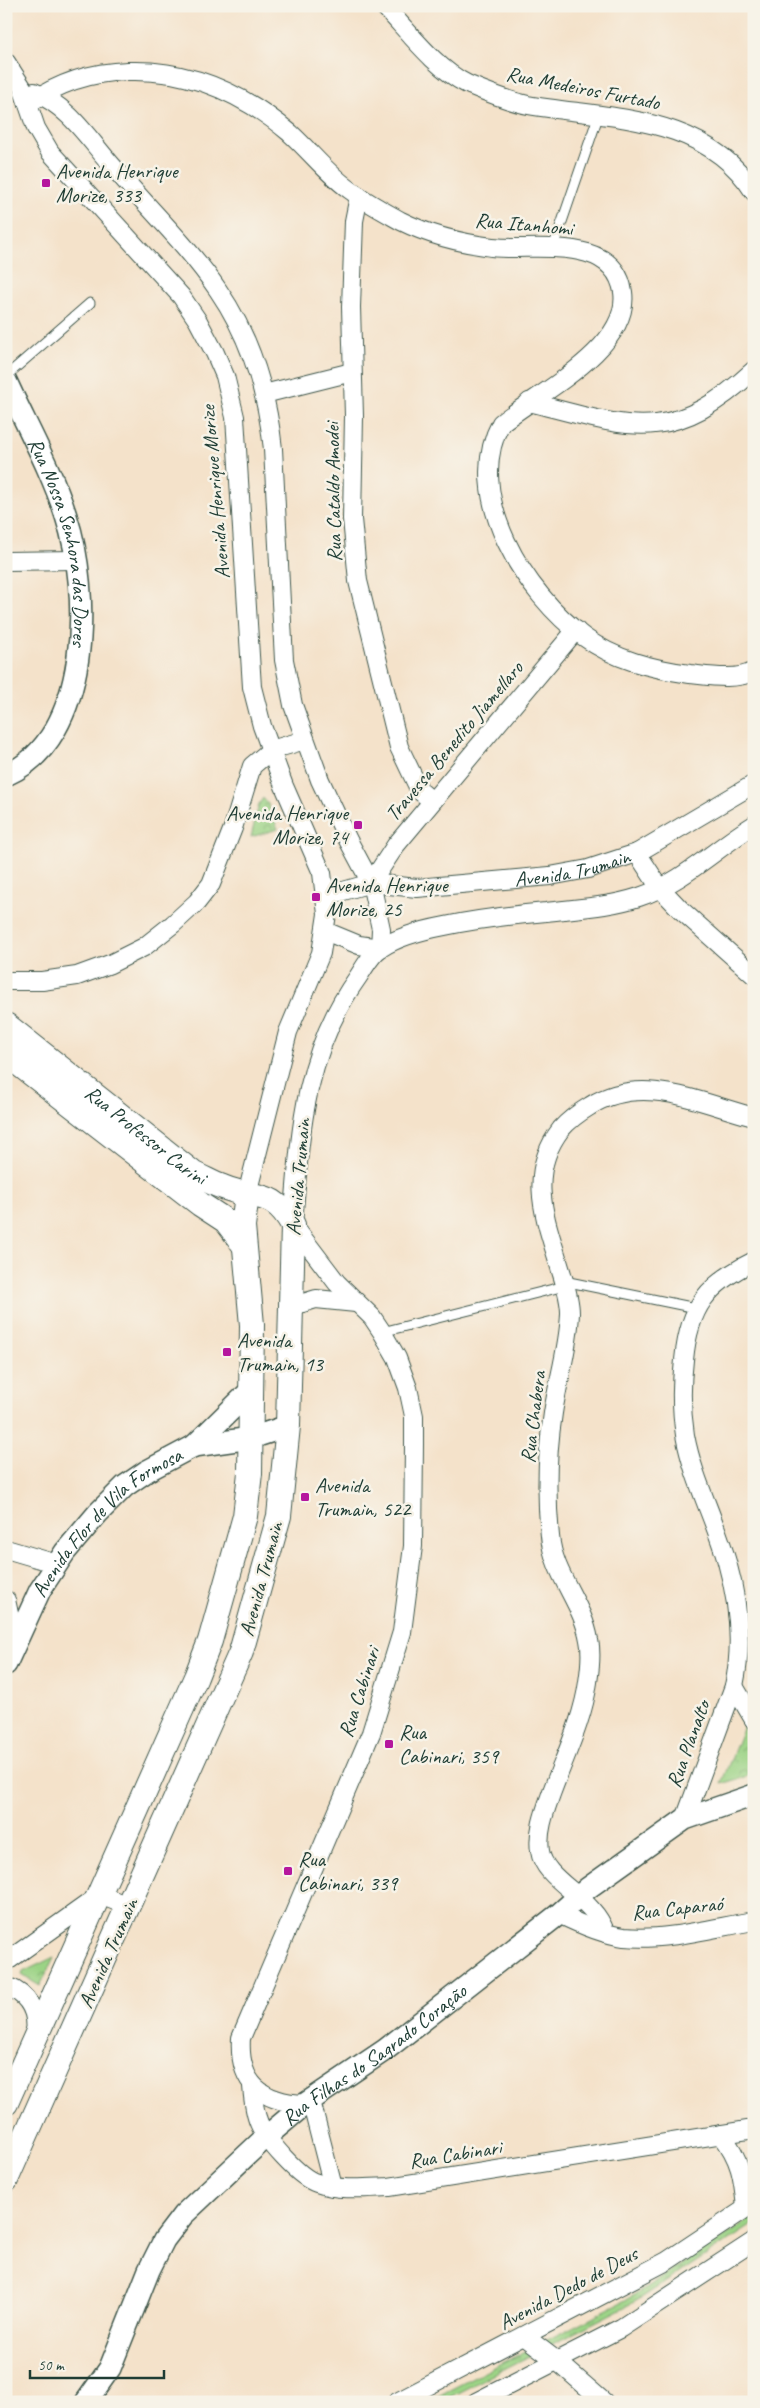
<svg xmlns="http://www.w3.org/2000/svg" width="760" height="2408" font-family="Caveat,sans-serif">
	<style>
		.grass { fill: url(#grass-tufts); stroke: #5d885c }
		.park { fill: url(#park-crowns); stroke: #5d885c }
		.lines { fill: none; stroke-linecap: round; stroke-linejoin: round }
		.service-casing { stroke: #3f564a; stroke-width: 11 }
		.minor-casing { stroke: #3f564a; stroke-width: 20 }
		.tertiary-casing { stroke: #3f564a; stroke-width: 24 }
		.secondary-casing { stroke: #3f564a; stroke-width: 26 }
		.service { stroke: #fff; stroke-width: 9 }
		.minor { stroke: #fff; stroke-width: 18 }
		.tertiary { stroke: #fff; stroke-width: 21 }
		.secondary { stroke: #fff; stroke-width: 24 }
		.poi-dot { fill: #b5179e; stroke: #f7f3e8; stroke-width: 2 }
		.labels { text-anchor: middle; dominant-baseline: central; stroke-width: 5; stroke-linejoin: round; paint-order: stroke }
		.street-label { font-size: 21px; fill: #1f3d34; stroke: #f7f3e8 }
		.poi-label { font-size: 21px; fill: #1f3d34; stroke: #f7f3e8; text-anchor: start }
	</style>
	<defs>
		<pattern id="grass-tufts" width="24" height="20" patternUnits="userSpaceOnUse" patternTransform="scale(1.25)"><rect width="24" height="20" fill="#9bd385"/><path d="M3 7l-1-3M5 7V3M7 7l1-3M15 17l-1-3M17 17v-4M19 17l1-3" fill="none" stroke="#7eac6e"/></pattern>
		<pattern id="park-crowns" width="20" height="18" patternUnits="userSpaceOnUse" patternTransform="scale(1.25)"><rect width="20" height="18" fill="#9bd385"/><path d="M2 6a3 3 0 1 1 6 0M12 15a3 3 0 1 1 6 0" fill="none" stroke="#7eac6e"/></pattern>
	</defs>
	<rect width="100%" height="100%" fill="#f7f3e8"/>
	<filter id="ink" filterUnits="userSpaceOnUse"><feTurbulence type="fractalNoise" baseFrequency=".02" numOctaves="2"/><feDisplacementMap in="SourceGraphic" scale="10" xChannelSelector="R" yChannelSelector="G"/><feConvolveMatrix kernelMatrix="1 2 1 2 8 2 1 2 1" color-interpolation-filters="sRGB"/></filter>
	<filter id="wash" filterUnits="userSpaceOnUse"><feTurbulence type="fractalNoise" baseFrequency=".0096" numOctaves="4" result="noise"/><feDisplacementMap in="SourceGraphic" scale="20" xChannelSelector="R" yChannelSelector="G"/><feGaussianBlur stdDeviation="1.12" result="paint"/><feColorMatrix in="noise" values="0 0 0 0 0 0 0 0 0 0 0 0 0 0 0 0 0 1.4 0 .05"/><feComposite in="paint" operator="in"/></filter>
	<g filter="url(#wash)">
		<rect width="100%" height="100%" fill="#f4e2ca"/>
		<polygon class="grass" points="754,2217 754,2224 638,2300 440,2402 426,2402 635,2295"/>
		<g class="park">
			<polygon points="263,798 268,804 278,829 251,837 259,804"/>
			<polygon points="744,1726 754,1737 754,1774 721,1784"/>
			<polygon points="54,1957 40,1986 22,1975 23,1972"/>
		</g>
	</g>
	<g filter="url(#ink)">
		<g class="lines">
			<g class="service-casing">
				<g id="service">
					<polyline points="553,248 599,114"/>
					<polyline points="6,376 90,303"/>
					<polyline points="564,1281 696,1308"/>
					<polyline points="382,1332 565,1286"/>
				</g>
			</g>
			<g class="minor-casing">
				<g id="minor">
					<path d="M384,6C408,31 435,68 467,84C486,92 508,101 528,105C608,119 705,114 754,192"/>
					<polyline points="6,62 22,87 36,128 50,152 181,296 198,321 215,353 225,376 235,417 252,687 262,726 284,786 322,873 327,914 321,953 288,1032 247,1194"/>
					<path d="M34,92C70,107 89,140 115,169C149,209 189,247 218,290C251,338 267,393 273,449L284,660L293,705L320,780L348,840L371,883L381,929L380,948"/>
					<path d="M28,104C58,83 92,72 128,71C189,69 244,94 290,133C311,152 329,176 353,192C368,203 385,212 401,221C429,235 461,243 492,247C532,252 614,233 623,292C631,348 537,394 501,423C462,495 526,595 584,637C615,660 653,669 690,674C709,676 737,681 754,671"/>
					<polyline points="359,196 354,221 351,307 354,416 352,519 358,581 399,747 420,791 432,801"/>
					<polyline points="264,394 352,372"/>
					<path d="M529,402C629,427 670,448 754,370"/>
					<polyline points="6,561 75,560"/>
					<polyline points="637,853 660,888 681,910 754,975"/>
					<polyline points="371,883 396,845 576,630"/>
					<path id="s1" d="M326,896L371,883L417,888L550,876L588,869L637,853L754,784"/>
					<polyline points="325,931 359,945 380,948"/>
					<polyline points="6,981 42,981 77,976 110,964 144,947 173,924 197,902 211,884 233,828 252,766 271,750 305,740"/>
					<polyline points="290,1307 316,1299 356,1303"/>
					<polyline points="6,1549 57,1564"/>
					<polyline points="6,1600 15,1641"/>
					<polyline points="734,1686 754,1720"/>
					<path d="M685,1819L734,1686C743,1645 738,1601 727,1562C715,1519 693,1479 685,1435C681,1410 681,1385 684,1360C689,1307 707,1284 754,1261"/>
					<path d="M559,1914C579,1924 602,1934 624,1937C666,1941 712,1928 754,1921"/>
					<path d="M605,1932C594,1897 544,1881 540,1851C537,1832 545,1811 551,1794C564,1758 583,1720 588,1682C590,1669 592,1653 589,1640C583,1603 553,1574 550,1536C546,1496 547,1452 553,1413C558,1380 569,1346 570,1313C570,1299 565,1284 561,1271C547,1222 525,1176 561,1129C569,1120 580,1112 590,1106C642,1073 700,1103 754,1117"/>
					<polyline points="6,1962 100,1895 128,1906"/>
					<path d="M6,1986C28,1994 38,2011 35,2034"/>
					<path d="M252,2086C253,2098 254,2112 259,2123C266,2140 299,2178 317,2183C339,2191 366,2188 389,2187L754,2129"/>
					<polyline points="311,2101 333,2187"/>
					<path d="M305,2104C261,2102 238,2083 241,2038L371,1733L402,1632L413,1546L414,1444V1416L408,1388L397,1358L382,1332L372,1317L337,1283L293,1225C300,1135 303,1054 358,977C364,968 372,953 381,948C399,936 424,930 445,926C478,919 513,915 546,912C578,908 608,907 639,897C682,883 716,848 754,825"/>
					<path d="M721,2134C741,2160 743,2177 746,2208"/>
					<polyline points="524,2336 557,2361 604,2402"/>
					<polyline points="397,2402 667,2261 754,2203"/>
					<polyline points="476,2402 621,2328 754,2241"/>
				</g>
			</g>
			<g class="tertiary-casing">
				<g id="tertiary">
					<path id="s2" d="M6,381C26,425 51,469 66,516C91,591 92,738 6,775"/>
					<polyline points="194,1446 251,1438 288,1426"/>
					<path id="s3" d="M6,1664L40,1590L65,1552L98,1513L125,1486L147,1471L194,1446L251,1390"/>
					<path id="s4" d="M86,2402L110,2368L149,2270L164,2240L183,2215L267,2136L305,2104L385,2050L559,1914L588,1888L685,1819L754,1795"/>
				</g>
			</g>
			<g class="secondary-casing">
				<g id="secondary">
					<path id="s5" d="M6,1025L194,1174C204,1178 213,1184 223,1187C257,1201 272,1188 293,1225L288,1426L279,1516L241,1652L6,2180"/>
					<polyline points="6,1054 200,1204 226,1221 244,1245"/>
					<polyline points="6,2103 196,1677 210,1641 245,1516 250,1473 252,1325 243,1226 247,1194"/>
				</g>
			</g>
			<use href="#service" class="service"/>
			<use href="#minor" class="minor"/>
			<use href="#tertiary" class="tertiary"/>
			<use href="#secondary" class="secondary"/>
		</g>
	</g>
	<g class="poi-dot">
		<rect x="41" y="178" width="10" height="10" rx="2.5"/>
		<rect x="353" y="820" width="10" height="10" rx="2.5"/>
		<rect x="311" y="892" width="10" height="10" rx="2.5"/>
		<rect x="222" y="1347" width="10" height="10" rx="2.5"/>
		<rect x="300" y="1492" width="10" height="10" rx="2.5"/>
		<rect x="384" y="1739" width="10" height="10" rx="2.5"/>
		<rect x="283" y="1866" width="10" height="10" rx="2.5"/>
	</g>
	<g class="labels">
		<g class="street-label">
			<text transform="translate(583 88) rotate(11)">Rua Medeiros Furtado</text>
			<text transform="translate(524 224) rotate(5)">Rua Itanhomi</text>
			<text transform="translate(215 492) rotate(-95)">Avenida Henrique Morize</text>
			<text transform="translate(333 492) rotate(-91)">Rua Cataldo Amodei</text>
			<text stroke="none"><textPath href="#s2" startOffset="172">Rua Nossa Senhora das Dores</textPath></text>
			<text transform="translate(454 741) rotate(-50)">Travessa Benedito Jiamellaro</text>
			<text stroke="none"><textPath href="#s1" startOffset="250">Avenida Trumain</textPath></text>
			<text stroke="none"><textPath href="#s5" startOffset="178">Rua Professor Carini</textPath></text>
			<text transform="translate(298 1177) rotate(-85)">Avenida Trumain</text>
			<text transform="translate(533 1417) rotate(-83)">Rua Chabera</text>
			<text stroke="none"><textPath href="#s3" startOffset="178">Avenida Flor de Vila Formosa</textPath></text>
			<text transform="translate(261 1579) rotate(-75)">Avenida Trumain</text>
			<text transform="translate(359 1692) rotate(-72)">Rua Cabinari</text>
			<text transform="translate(688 1744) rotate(-70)">Rua Planalto</text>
			<text transform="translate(677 1908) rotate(-6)">Rua Caparaó</text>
			<text transform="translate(108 1953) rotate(-66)">Avenida Trumain</text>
			<text stroke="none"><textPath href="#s4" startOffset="462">Rua Filhas do Sagrado Coração</textPath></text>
			<text transform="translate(455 2154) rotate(-9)">Rua Cabinari</text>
			<text transform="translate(568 2288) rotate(-28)">Avenida Dedo de Deus</text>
		</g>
		<g class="poi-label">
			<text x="56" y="171">Avenida Henrique<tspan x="56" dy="24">Morize, 333</tspan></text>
			<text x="348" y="813" text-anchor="end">Avenida Henrique<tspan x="348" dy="24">Morize, 74</tspan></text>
			<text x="326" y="885">Avenida Henrique<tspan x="326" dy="24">Morize, 25</tspan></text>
			<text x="237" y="1340">Avenida<tspan x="237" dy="24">Trumain, 13</tspan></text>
			<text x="315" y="1485">Avenida<tspan x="315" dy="24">Trumain, 522</tspan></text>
			<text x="399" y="1732">Rua<tspan x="399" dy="24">Cabinari, 359</tspan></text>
			<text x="298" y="1859">Rua<tspan x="298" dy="24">Cabinari, 339</tspan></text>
		</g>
	</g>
	<rect width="760" height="2408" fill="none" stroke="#f7f3e8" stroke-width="25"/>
	<path d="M30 2370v8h134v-8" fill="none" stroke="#1f3d34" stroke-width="2.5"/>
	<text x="38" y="2370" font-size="15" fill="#1f3d34" stroke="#f7f3e8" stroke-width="4" paint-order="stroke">50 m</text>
</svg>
